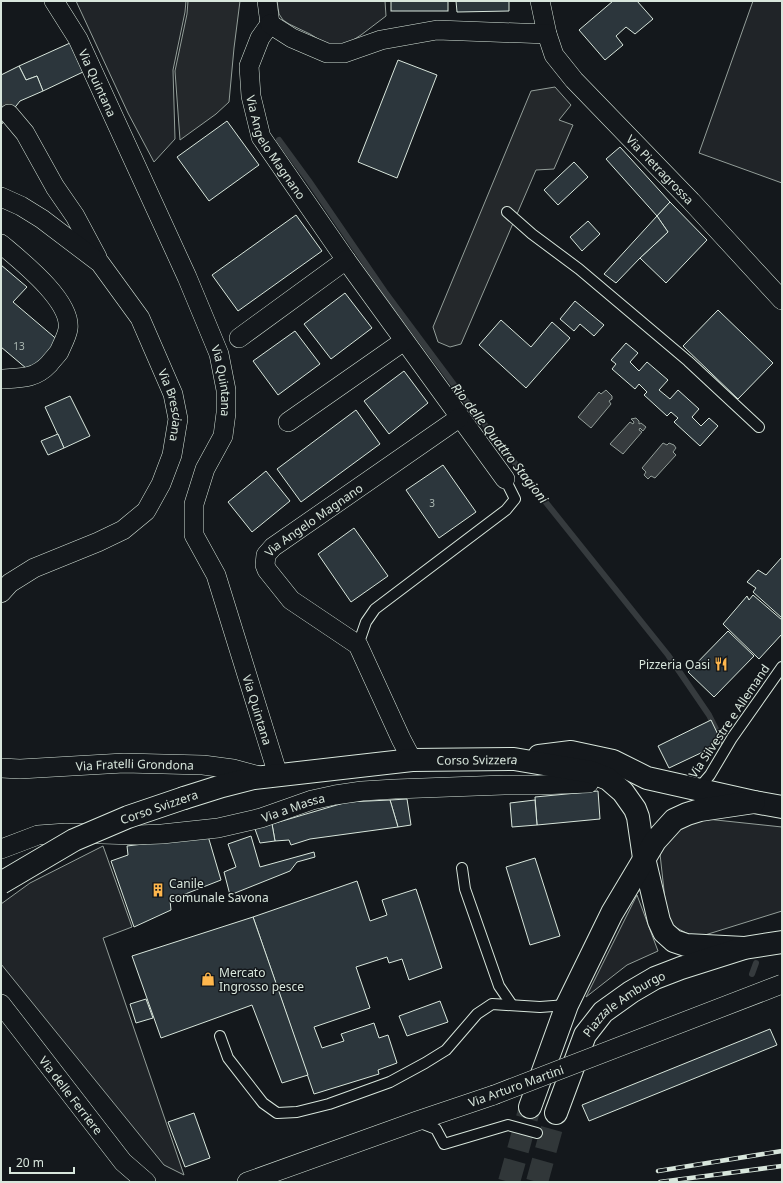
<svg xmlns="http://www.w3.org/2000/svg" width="783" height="1183" font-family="'Noto Sans',sans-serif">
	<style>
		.green { fill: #202428; stroke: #939e99 }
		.parking { fill: #24282b; stroke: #939e99 }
		.water { fill: #363b3e; stroke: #939e99 }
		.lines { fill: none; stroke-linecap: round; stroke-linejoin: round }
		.stream { stroke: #363b3e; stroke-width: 6 }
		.building { fill: #2c363c; stroke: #d8e6dc }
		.street-tunnel { stroke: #313739; stroke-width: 19; stroke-dasharray: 19 10; stroke-linecap: butt }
		.primary-tunnel { stroke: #313739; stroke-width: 22; stroke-dasharray: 22 11; stroke-linecap: butt }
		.lane-casing { stroke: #d8e6dc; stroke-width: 12 }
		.street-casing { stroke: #d8e6dc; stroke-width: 20 }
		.primary-casing { stroke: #d8e6dc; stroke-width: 24 }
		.lane { stroke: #14181c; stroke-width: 10 }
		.street { stroke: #14181c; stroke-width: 19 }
		.primary { stroke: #14181c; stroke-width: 22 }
		.rail-casing { stroke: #d8e6dc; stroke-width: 4.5 }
		.rail { stroke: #14181c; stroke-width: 3; stroke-dasharray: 9; stroke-linecap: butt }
		.street-bridge-casing { stroke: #d8e6dc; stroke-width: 20; stroke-linecap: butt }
		.primary-bridge-casing { stroke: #d8e6dc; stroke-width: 24; stroke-linecap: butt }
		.street-bridge { stroke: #14181c; stroke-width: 19 }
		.primary-bridge { stroke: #14181c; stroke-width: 22 }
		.labels { text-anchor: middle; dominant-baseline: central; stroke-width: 3; stroke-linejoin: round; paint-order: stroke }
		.number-label { font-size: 10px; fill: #adbab4 }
		.street-label { font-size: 12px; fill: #d8e6dc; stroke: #14181c }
		.poi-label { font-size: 12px; fill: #d8e6dc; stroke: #14181c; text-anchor: start }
		.water-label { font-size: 13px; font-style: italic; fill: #d8e6dc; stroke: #14181c }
	</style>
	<rect width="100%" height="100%" fill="#14181c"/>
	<g class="green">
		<polygon points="76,1 186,1 185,12 173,70 175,139 154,162 128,113"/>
		<polygon points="277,1 385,1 386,16 361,35 350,42 331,47 310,34 289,24 283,20 279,14"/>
		<polygon points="753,1 782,1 782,183 699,153"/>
		<polygon points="697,818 782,827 782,911 705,935 690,935 675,927 667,918 660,854 667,838"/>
		<polygon points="103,846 132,927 103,938 184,1175 164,1165 1,964 1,904 30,883"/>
		<polygon points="637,895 658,951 627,965 586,997"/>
	</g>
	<g class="parking">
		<polygon points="188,1 240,1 234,48 229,102 216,114 180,140 175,71 187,14"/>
		<polygon points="555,87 571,105 559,120 573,125 554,169 536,170 461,344 450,347 438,342 433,327 531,91"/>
	</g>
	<g class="water">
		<polygon points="606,390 612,396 612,399 609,401 611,404 591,428 578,417 599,392 601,394"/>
		<polygon points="636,418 639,421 639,424 641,423 646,427 643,431 640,428 639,430 642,432 623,454 610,444 630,422 633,424 634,422 631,419"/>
		<polygon points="663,443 667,445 669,443 674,445 676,448 673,452 676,455 655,478 651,476 648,479 644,475 646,472 642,468"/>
	</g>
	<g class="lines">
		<g class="stream">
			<polyline points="279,140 309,181 385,292 461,394 532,485 668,655 709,715 723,743"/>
			<polyline points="752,974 756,963"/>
		</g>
	</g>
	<g class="building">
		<rect x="391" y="1" width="57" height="10"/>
		<polygon points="456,1 509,1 509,11 457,12"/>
		<polygon points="613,1 637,1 653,19 635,34 626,27 616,36 623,45 605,60 579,30"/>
		<polygon points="70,43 83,72 43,91 37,76 26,80 19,66"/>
		<polygon points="398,60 437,75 397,178 358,162"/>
		<polygon points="19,66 26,80 37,76 43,91 20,101 1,125 1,75"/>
		<polygon points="227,121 259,165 209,201 177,157"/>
		<polygon points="620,147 670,202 657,216 606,159"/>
		<polygon points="574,162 588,177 558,205 544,190"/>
		<polygon points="670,202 707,240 666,283 640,258 668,232 657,216"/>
		<polygon points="296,215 322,251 238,311 212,275"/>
		<polygon points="657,216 668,232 640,258 616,283 604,274"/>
		<polygon points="588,221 600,234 582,251 570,237"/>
		<polygon points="1,265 27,287 13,302 60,342 33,374 1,347"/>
		<polygon points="345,293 372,328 331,359 304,324"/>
		<polygon points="575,301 604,325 594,336 580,324 574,331 560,319"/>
		<polygon points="718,310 773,363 738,399 683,346"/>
		<polygon points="501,320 531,347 552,322 570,338 526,388 479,345"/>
		<polygon points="295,331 320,364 278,395 253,361"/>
		<polygon points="626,343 638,353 630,362 639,371 647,362 668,380 659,390 670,399 678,390 699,409 692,417 701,426 709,418 718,426 700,446 674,422 678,418 671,412 667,416 644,395 647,392 639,384 635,389 612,369 616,364 611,360"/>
		<polygon points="404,371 428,403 389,434 364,401"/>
		<polygon points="70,396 90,436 64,448 45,407"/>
		<polygon points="356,410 380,444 301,502 277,469"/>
		<polygon points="58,434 64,448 48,455 41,441"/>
		<polygon points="443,465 476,512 439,538 406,490"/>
		<polygon points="266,471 290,501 252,532 228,502"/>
		<polygon points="354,528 388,576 351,602 318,554"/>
		<polygon points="782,557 782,618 753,592 756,588 747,582 758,570 766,575"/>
		<polygon points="753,595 782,620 782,634 759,659 723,624 747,596 749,600"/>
		<polygon points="728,631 754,656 714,697 688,672"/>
		<polygon points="711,720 722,743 669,768 658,746"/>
		<polygon points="598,791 600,819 537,825 535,797"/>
		<polygon points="407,799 411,825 398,827 390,800"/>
		<polygon points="390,800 398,827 310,839 291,845 289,840 275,841 272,824 347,802"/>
		<polygon points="535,800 537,825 512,827 510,803"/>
		<polygon points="272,824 275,841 260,843 255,829"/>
		<polygon points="208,836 221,880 170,900 171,910 134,927 111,861 128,855 127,846"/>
		<polygon points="251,836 260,867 314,852 315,857 297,862 290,871 230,895 224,872 236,867 228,844"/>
		<polygon points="535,858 560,936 530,945 506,867"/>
		<polygon points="357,881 370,921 387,915 382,900 416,889 442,968 409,980 402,959 389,963 387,957 356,967 370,1008 314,1027 322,1048 344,1041 341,1034 374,1023 379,1038 388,1035 397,1063 378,1070 379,1074 314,1094 253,917"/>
		<polygon points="253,917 308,1075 282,1083 252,1005 161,1038 132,956"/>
		<polygon points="146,999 153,1018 136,1023 130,1004"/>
		<polygon points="440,1001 448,1022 407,1036 399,1016"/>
		<polygon points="770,1029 777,1045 589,1121 582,1105"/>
		<polygon points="194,1113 210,1158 185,1167 168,1122"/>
	</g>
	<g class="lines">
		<polyline class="street-tunnel" points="1,105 9,114"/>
		<g class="primary-tunnel">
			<polyline points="509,1182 530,1107"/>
			<polyline points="537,1182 556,1113"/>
		</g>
		<g class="lane-casing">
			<g id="lane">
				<polyline points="507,212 532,234 579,269 688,361 759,427"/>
				<polyline points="358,645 366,622 375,609 506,510 515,499 505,479"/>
				<polyline points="698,789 710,775 732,738 782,667"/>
				<polyline points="462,868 465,889 499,986 512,1005"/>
				<polyline points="220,1036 228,1058 263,1103 277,1113 297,1112 329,1104 390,1082 425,1063 446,1050 477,1014 492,1004 540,1007 567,1005"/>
				<polyline points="418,1122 436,1129 444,1144 508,1125 537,1133"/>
			</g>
		</g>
		<g class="street-casing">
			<g id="street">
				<path id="s1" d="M54,1L78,39L187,277L219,354L226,390V413L223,436L205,469L194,504V535L216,575L278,775"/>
				<polyline points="267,1 270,24"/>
				<path id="s2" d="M540,1L547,34L554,55L574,80L691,201L782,300"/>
				<path id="s3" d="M270,24L260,38L249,66L251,96L261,137L346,260L505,479"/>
				<polyline points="270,24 292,38 327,53 344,53 381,40 437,30 547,34"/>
				<polyline points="9,114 25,133 55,187 75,216 97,257"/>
				<path id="s4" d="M1,197L21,206L42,219L100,263L140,318L173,394L178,419L172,455L161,484L146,511L123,530L98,542L34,568L10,583L1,593"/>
				<path d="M1,244C21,261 72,301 68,329C67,336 62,345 59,352C56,356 52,360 49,364C35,379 21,378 1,379"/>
				<polyline points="239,338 346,260"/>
				<polyline points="288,422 404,341"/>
				<path id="s5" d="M412,760L401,739L358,645L291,600L267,570L265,565L266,555L273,547L459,418"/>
				<path id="s6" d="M1,768L20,769L124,763L203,765L233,769L263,777"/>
				<path id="s7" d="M1,849L38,835L66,833L137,835L162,834L218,828L261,818L312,800L335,795L362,791L395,789L504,785H539L589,783"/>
				<path id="s8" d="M1,1004L123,1162L146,1182"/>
				<polyline points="247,1182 417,1121 494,1095"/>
			</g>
		</g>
		<g class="primary-casing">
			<g id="primary">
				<polyline points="539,756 571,752 613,761 647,778 754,802 782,807"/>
				<path id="s9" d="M184,798L222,786L254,778L412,760L514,759L591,772L608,779L623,792L635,809L638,817L644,858L659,921L664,932L674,941L686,945L744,948"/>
				<polyline points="530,1107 567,1005 612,913 655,841 674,820 687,814 700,810 754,802"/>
				<path id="s10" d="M556,1113L585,1035L603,1012L631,992L655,978L681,968L744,948L782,942"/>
			</g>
		</g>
		<use href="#lane" class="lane"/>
		<use href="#street" class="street"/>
		<use href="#primary" class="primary"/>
		<g class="rail-casing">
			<g id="rail">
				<polyline points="658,1171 782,1151"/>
				<polyline points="660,1182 782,1166"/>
			</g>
		</g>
		<use href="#rail" class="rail"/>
		<g class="street-bridge-casing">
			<polyline id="street-bridge" points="494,1095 782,984"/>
		</g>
		<g class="primary-bridge-casing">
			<polyline id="primary-bridge" points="1,883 74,840 128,817 184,798"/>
		</g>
		<use href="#street-bridge" class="street-bridge"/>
		<use href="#primary-bridge" class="primary-bridge"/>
	</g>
	<defs>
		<g id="restaurant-bare" transform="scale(1.08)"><path d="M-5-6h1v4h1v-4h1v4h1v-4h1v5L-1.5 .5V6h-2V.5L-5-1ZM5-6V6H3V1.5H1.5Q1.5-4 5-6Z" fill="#ffb74d" stroke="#14181c" stroke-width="2.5" paint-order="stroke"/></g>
		<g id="building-bare" transform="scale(1.08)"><path d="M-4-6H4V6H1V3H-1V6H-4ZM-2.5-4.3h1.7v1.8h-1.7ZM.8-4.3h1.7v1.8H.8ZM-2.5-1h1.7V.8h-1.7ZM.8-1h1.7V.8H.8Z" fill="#ffb74d" stroke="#14181c" stroke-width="2.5" paint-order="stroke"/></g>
		<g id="shop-bare" transform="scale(1.08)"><path d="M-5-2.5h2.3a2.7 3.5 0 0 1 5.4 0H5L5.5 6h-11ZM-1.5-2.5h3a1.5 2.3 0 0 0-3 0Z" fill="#ffb74d" stroke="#14181c" stroke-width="2.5" paint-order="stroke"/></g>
	</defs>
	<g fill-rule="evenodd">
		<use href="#restaurant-bare" x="721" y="664"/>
		<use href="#building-bare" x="158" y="890"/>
		<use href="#shop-bare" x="208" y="979"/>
	</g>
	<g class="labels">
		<g class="number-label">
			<text x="19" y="346">13</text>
			<text x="432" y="503">3</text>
		</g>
		<g class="street-label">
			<text stroke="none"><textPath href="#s1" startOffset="93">Via Quintana</textPath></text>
			<text stroke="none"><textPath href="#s3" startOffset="135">Via Angelo Magnano</textPath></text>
			<text stroke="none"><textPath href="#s2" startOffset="212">Via Pietragrossa</textPath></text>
			<text stroke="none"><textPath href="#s1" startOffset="417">Via Quintana</textPath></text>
			<text stroke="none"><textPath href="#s4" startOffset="281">Via Bresciana</textPath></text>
			<text stroke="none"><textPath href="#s5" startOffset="321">Via Angelo Magnano</textPath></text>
			<text stroke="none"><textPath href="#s1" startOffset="765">Via Quintana</textPath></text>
			<text transform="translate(729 721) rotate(-56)">Via Silvestre e Allemand</text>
			<text stroke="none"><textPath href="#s9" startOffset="297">Corso Svizzera</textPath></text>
			<text stroke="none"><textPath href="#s6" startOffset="134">Via Fratelli Grondona</textPath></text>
			<text transform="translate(159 807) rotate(-19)">Corso Svizzera</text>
			<text stroke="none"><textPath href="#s7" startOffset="298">Via a Massa</textPath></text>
			<text stroke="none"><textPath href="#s10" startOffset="134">Piazzale Amburgo</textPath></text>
			<text transform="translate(516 1086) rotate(-20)">Via Arturo Martini</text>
			<text stroke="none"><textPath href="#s8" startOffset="115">Via delle Ferriere</textPath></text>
		</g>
		<g class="poi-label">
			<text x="710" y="664" text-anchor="end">Pizzeria Oasi</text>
			<text x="169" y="883">Canile<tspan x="169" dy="14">comunale Savona</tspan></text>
			<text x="219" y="972">Mercato<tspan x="219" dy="14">Ingrosso pesce</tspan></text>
		</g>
		<g class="water-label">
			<text transform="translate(500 443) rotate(52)">Rio delle Quattro Stagioni</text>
		</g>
	</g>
	<rect width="783" height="1183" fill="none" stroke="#d8e6dc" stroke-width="4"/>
	<path d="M10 1167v6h64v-6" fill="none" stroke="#d8e6dc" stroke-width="2"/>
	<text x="16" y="1167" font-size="12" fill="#d8e6dc" stroke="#14181c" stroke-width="3" paint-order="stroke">20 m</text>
</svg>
